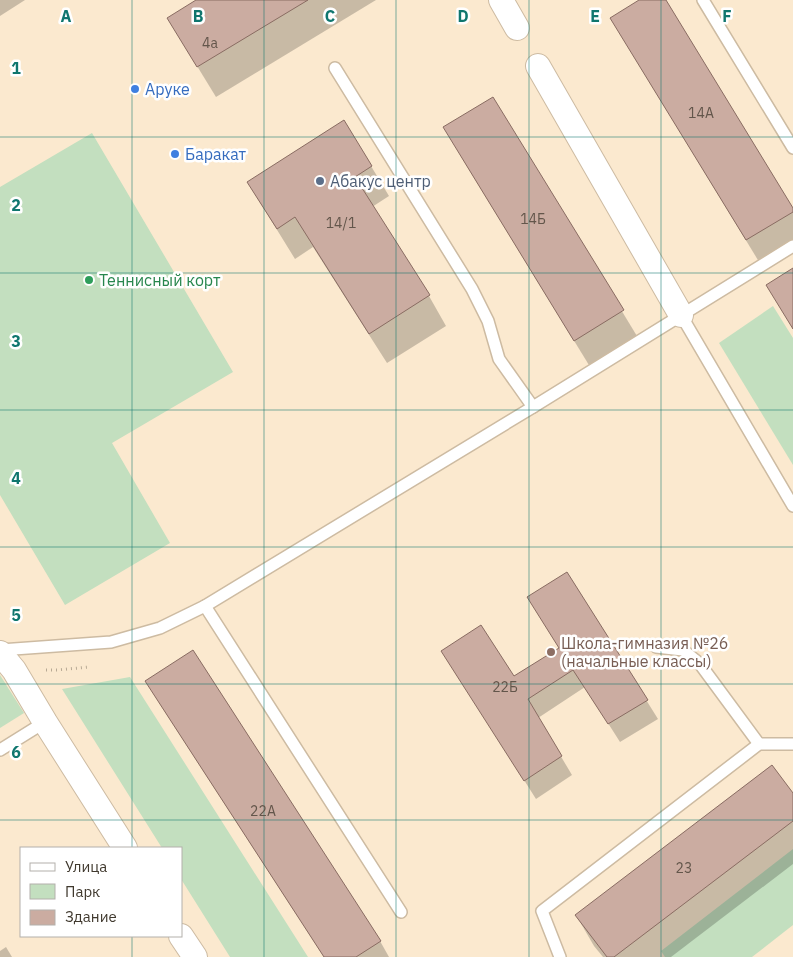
<svg xmlns="http://www.w3.org/2000/svg" width="793" height="957" font-family="'IBM Plex Sans',sans-serif">
	<style>
		.green { fill: #c3dfbf }
		.shadow { fill: #0003 }
		.building { fill: #cbaca1; stroke: #896c62 }
		.lines { fill: none; stroke-linecap: round; stroke-linejoin: round }
		.lane-casing { stroke: #cdbba2; stroke-width: 14 }
		.street-casing { stroke: #cdbba2; stroke-width: 26 }
		.path { stroke: #b7a994; stroke-width: 3; stroke-dasharray: 1 4; stroke-linecap: butt }
		.lane { stroke: #fff; stroke-width: 11 }
		.street { stroke: #fff; stroke-width: 24 }
		.grid { fill: none; stroke: #0f766e; stroke-width: 1; stroke-opacity: 0.55 }
		.shop-dot { fill: #3f7fe0; stroke: #fff; stroke-width: 2 }
		.service-dot { fill: #5c6f8a; stroke: #fff; stroke-width: 2 }
		.leisure-dot { fill: #2e9e5b; stroke: #fff; stroke-width: 2 }
		.education-dot { fill: #8d6e63; stroke: #fff; stroke-width: 2 }
		.labels { text-anchor: middle; dominant-baseline: central; stroke-width: 5; stroke-linejoin: round; paint-order: stroke }
		.number-label { font-size: 14px; fill: #63564b }
		.shop-label { font-size: 16px; fill: #366cbe; stroke: #fff; text-anchor: start }
		.service-label { font-size: 16px; fill: #4e5e75; stroke: #fff; text-anchor: start }
		.leisure-label { font-size: 16px; fill: #27864d; stroke: #fff; text-anchor: start }
		.education-label { font-size: 16px; fill: #785e54; stroke: #fff; text-anchor: start }
		.grid-label { font-size: 16px; text-anchor: middle; font-weight: bold; fill: #0f766e; stroke: #fff; stroke-width: 5; stroke-linejoin: round; paint-order: stroke }
	</style>
	<rect width="100%" height="100%" fill="#fbe9cf"/>
	<g class="green">
		<polygon points="92,133 233,372 112,443 170,543 65,605 0,495 0,187"/>
		<polygon points="773,306 793,338 793,465 719,343"/>
		<polygon points="0,675 24,713 0,728"/>
		<polygon points="130,677 308,957 230,957 181,879 181,848 162,848 62,689"/>
		<polygon points="793,849 793,925 752,957 665,957 661,951"/>
	</g>
	<g class="shadow">
		<polygon points="0,0 25,0 0,16"/>
		<polygon points="199,0 376,0 216,97 186,48"/>
		<polygon points="641,0 665,0 793,210 793,253 764,270 629,48"/>
		<polygon points="493,99 640,341 592,370 462,158"/>
		<polygon points="371,166 389,196 372,207 429,296 446,326 387,363 313,247 295,259 266,212 248,182"/>
		<polygon points="567,573 658,719 620,742 585,687 538,718 572,775 536,799 454,669 513,678 560,648"/>
		<polygon points="193,651 380,941 389,957 324,957 160,704 147,681"/>
		<polygon points="793,795 793,864 671,957 603,957 594,946 576,915"/>
		<polygon points="6,947 12,957 0,957 0,951"/>
	</g>
	<g class="building">
		<polygon points="196,0 308,0 197,67 167,18"/>
		<polygon points="639,0 666,0 793,208 793,212 746,240 610,18"/>
		<polygon points="493,97 624,310 574,341 443,127"/>
		<polygon points="344,120 372,166 355,177 430,295 369,334 295,217 277,229 247,182"/>
		<polygon points="793,268 793,329 766,285"/>
		<polygon points="567,572 648,700 608,724 573,670 528,699 562,756 524,781 441,651 481,625 514,676 559,648 527,597"/>
		<polygon points="193,650 381,941 356,957 324,957 145,681"/>
		<polygon points="772,765 793,793 793,821 614,957 607,957 575,915"/>
	</g>
	<g class="lines">
		<g class="lane-casing">
			<g id="lane">
				<polyline points="703,0 793,148"/>
				<polyline points="335,68 472,289 488,321 499,359 533,407"/>
				<polyline points="681,315 793,506"/>
				<polyline points="205,606 401,912"/>
				<polyline points="656,647 683,650 700,664 759,744"/>
				<polyline points="0,650 111,642 160,628 205,606 533,407 793,246"/>
				<polyline points="0,750 45,722"/>
				<polyline points="560,957 542,911 759,744 793,744"/>
			</g>
		</g>
		<g class="street-casing">
			<g id="street">
				<polyline points="501,0 517,28"/>
				<polyline points="538,66 681,315"/>
				<polyline points="0,653 14,670 45,722 125,848"/>
				<polyline points="181,936 195,957"/>
			</g>
		</g>
		<polyline class="path" points="46,670 57,670 89,667"/>
		<use href="#lane" class="lane"/>
		<use href="#street" class="street"/>
	</g>
	<path class="grid" d="M132,0V848M264,0V957M396,0V957M529,0V957M661,0V957M0,137H793M0,273H793M0,410H793M0,547H793M0,684H793M0,820H793M132,936V957"/>
	<g class="shop-dot">
		<circle cx="135" cy="89" r="5"/>
		<circle cx="175" cy="154" r="5"/>
	</g>
	<circle class="service-dot" cx="320" cy="181" r="5"/>
	<circle class="leisure-dot" cx="89" cy="280" r="5"/>
	<circle class="education-dot" cx="551" cy="652" r="5"/>
	<g class="labels">
		<g class="number-label">
			<text x="210" y="43">4а</text>
			<text x="701" y="113">14А</text>
			<text x="533" y="219">14Б</text>
			<text x="341" y="223">14/1</text>
			<text x="505" y="687">22Б</text>
			<text x="263" y="811">22А</text>
			<text x="684" y="868">23</text>
		</g>
		<g class="shop-label">
			<text x="145" y="89">Аруке</text>
			<text x="185" y="154">Баракат</text>
		</g>
		<g class="service-label">
			<text x="330" y="181">Абакус центр</text>
		</g>
		<g class="leisure-label">
			<text x="99" y="280">Теннисный корт</text>
		</g>
		<g class="education-label">
			<text x="561" y="643">Школа-гимназия №26<tspan x="561" dy="18">(начальные классы)</tspan></text>
		</g>
	</g>
	<g class="grid-label">
		<text x="66" y="22">A</text>
		<text x="198" y="22">B</text>
		<text x="330" y="22">C</text>
		<text x="463" y="22">D</text>
		<text x="595" y="22">E</text>
		<text x="727" y="22">F</text>
		<text x="16" y="74">1</text>
		<text x="16" y="211">2</text>
		<text x="16" y="347">3</text>
		<text x="16" y="484">4</text>
		<text x="16" y="621">5</text>
		<text x="16" y="758">6</text>
	</g>
	<rect x="20" y="847" width="162" height="90" fill="#ffffff" stroke="#b3b0ab"/>
	<rect x="30" y="863" width="25" height="8" fill="#ffffff" stroke="#b3b0ab"/>
	<text x="65" y="872" font-size="15" fill="#40392e">Улица</text>
	<rect x="30" y="884" width="25" height="15" fill="#c3dfbf" stroke="#b3b0ab"/>
	<text x="65" y="897" font-size="15" fill="#40392e">Парк</text>
	<rect x="30" y="910" width="25" height="15" fill="#cbaca1" stroke="#b3b0ab"/>
	<text x="65" y="922" font-size="15" fill="#40392e">Здание</text>
</svg>
